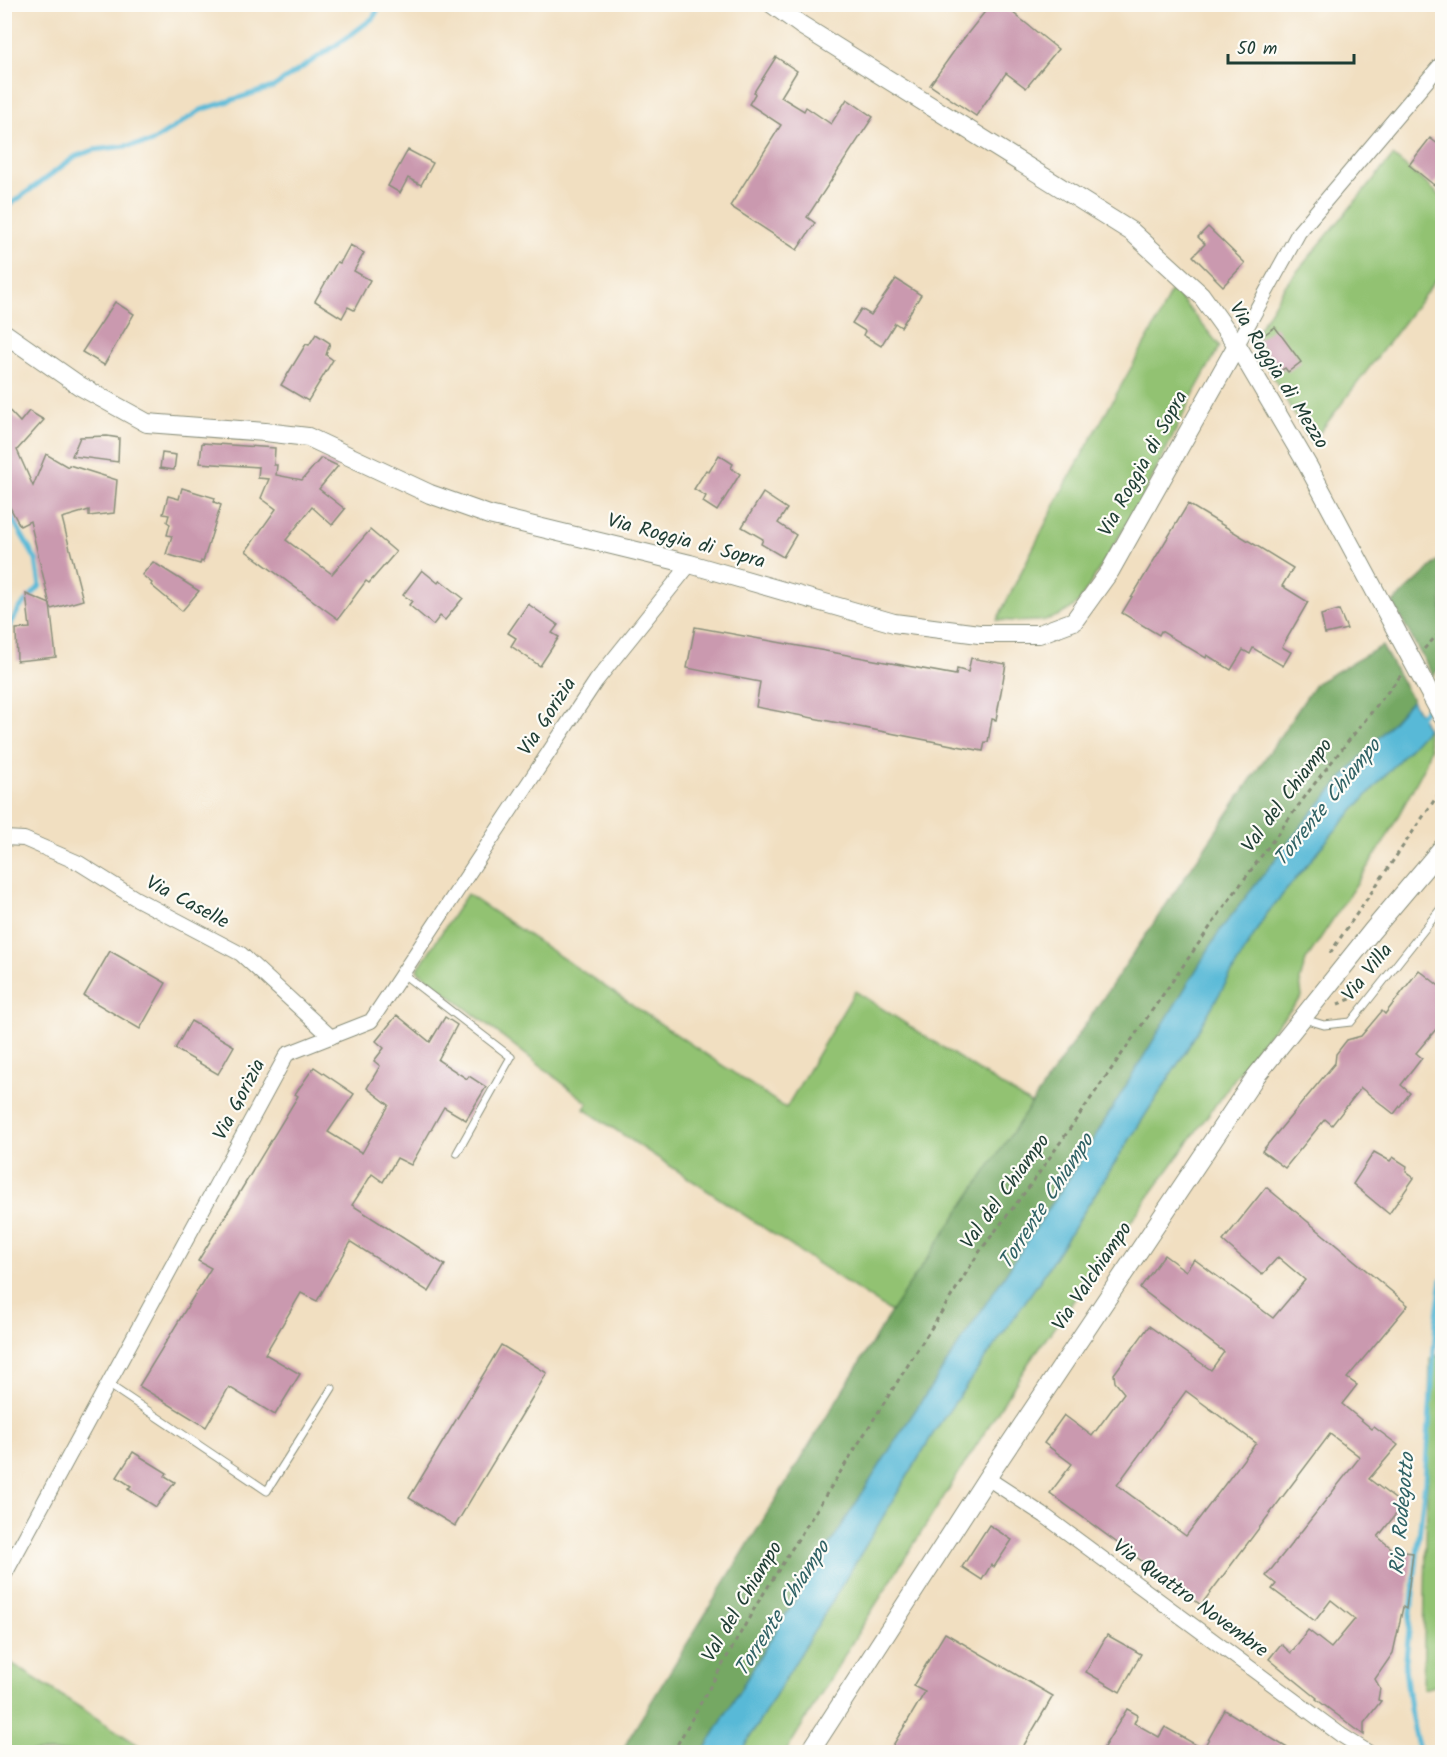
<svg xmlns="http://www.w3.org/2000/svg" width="1447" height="1757" font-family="Kalam,sans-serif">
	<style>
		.green { fill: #92c272; stroke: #588053; stroke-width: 1.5 }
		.forest { fill: #75a864; stroke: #4a724c; stroke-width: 1.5 }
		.water { fill: #59b9d7; stroke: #3c7b86; stroke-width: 1.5 }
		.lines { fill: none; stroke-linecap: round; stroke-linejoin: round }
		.stream { stroke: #59b9d7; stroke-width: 5 }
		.building { fill: #ca99af; fill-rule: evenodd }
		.lane-casing { stroke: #888e7a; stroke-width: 9 }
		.street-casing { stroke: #888e7a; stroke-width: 16 }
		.secondary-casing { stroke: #888e7a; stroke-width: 20 }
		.path { stroke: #888e7a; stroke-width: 3; stroke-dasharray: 4.5 4.5; stroke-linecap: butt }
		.lane { stroke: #fff; stroke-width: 7 }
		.street { stroke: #fff; stroke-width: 14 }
		.secondary { stroke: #fff; stroke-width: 18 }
		.labels { text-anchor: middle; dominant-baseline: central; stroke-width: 4.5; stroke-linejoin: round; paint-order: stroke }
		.street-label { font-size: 20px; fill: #1f3d34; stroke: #fdfcf7 }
		.water-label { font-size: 21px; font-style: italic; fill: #306265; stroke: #fdfcf7 }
	</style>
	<rect width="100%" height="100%" fill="#fdfcf7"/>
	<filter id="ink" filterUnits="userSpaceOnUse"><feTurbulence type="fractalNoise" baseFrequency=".0167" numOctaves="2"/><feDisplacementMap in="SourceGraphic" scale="12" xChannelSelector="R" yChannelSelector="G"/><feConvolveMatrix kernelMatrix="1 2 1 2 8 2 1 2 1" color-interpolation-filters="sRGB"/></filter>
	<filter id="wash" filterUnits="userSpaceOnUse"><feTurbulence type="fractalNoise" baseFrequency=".008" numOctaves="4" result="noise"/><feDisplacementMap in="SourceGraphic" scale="24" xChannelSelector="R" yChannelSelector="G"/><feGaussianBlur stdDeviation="1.35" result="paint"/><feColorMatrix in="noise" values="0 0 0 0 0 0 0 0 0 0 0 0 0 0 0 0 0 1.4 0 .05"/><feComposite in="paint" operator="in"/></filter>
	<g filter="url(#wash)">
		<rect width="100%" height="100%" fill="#f1dfc1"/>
		<g class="green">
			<polygon points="1393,156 1442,197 1442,272 1311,444 1252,340 1285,286"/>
			<path d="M1172,288L1220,346L1195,391L1141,501L1079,602C1053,626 1029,622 997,620L1063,489L1158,320Z"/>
			<polygon points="1427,729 1430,749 1423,770 1384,842 1306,960 1300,980 1302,997 1258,1046 1029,1362 859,1631 786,1752 741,1752 936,1429 1041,1279 1186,1051 1265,916 1333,833"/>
			<polygon points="467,894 786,1108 855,991 1032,1105 891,1312 584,1109 588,1103 417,970"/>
			<polygon points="1442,1354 1442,1684 1423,1689 1430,1358"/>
			<polygon points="5,1659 149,1752 5,1752"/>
		</g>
		<g class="forest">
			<polygon points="1442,557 1442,664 1433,676 1393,603"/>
			<polygon points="1382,646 1412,700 1310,815 1221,929 1079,1163 897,1438 767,1645 703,1752 622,1752 629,1738 891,1312 1316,683"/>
		</g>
		<polygon class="water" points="1412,700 1427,729 1333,833 1265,916 1186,1051 1041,1279 936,1429 741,1752 703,1752 767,1645 897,1438 1079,1163 1221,929 1310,815"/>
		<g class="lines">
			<g class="stream">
				<polyline points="4,209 76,156 94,150 150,143 201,110 273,87 345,39 373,18 381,4"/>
				<polyline points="4,504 36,560 40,586 19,609 4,636"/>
				<polyline points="1417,720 1430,704"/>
				<polyline points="1419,1752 1410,1709 1405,1668 1425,1481 1436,1322 1442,1279"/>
			</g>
		</g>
		<g id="blocks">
			<g class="building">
				<polygon points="991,4 1002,4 1058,49 1026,88 1006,73 976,116 930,85 957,47"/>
				<polygon points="776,57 797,71 781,97 804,111 806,107 831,124 847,99 873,117 807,217 815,223 797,250 730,206 781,125 749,104 755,94 754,92"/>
				<polygon points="1430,138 1443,148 1443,173 1434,185 1409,165"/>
				<polygon points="408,150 433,163 421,185 408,178 400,193 388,186"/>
				<polygon points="1208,227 1245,263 1223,286 1193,256 1205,244 1198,237"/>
				<polygon points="350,245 364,253 354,271 370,280 354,310 348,307 342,318 315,301 337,262 340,263"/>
				<polygon points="896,279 921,295 901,327 895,323 881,346 863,335 865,331 852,323 861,309 871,315"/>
				<polygon points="115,302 134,314 104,365 82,352"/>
				<polygon points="1275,327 1301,362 1288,372 1285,368 1280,371 1257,340"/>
				<polygon points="316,334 330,343 326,355 333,360 308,401 281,385 306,344 309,345"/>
				<polygon points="4,405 20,422 29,411 44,420 17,450 33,486 46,454 68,467 69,465 117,480 114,513 89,516 89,510 62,518 83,600 51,609 30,521 20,526 4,496"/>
				<polygon points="107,436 119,438 118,462 72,456 80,437"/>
				<polygon points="202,443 275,448 274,465 277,465 276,475 302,480 321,458 338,466 319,489 345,509 332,525 312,507 286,540 332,574 370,530 396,552 369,583 366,581 338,619 246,551 276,509 261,498 269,479 258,478 259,467 200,463"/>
				<polygon points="162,453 176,455 174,470 160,468"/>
				<polygon points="719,455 733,464 731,468 740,474 717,511 703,502 706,496 694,489 706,470 709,472"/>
				<polygon points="182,488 215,498 214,502 221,505 203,562 201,561 200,564 166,554 172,536 167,535 170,524 167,522 169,515 163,514 168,496 179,499"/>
				<polygon points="763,493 787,509 778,523 796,535 783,557 761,544 763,539 742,527"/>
				<polygon points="1188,504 1293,568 1282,586 1308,602 1282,647 1291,652 1283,666 1253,648 1250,654 1243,650 1231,670 1207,655 1206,658 1161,631 1159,635 1122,613"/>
				<polygon points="153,562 199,591 182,611 151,585 152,583 142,575"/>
				<polygon points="422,570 438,583 440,580 463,598 445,620 440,616 433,625 409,605 412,601 403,595"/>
				<polygon points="26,594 50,604 56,657 17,661 16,629 30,628"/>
				<polygon points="528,604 558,625 552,633 559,637 540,666 511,646 516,638 508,633"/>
				<polygon points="1339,610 1347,629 1325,634 1321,615"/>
				<polygon points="695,627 956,675 957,669 968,672 971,658 1006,664 996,720 992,719 988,742 985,742 983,751 756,707 760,682 687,668"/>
				<polygon points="110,951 166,983 140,1029 84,996"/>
				<polygon points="1419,970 1443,989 1443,1021 1416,1053 1422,1058 1401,1085 1410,1093 1394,1114 1361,1088 1332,1125 1325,1119 1285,1168 1262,1151 1335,1063 1336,1054 1347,1040 1361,1036 1382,1011 1385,1014"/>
				<polygon points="397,1015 430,1042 445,1017 457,1025 438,1060 467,1079 469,1076 486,1087 466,1120 444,1107 411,1165 397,1158 383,1182 372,1174 352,1205 445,1265 429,1292 351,1242 317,1301 301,1293 265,1354 300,1374 275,1415 229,1387 206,1427 139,1386 211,1268 198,1261 298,1096 295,1094 314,1067 354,1094 328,1132 362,1153 389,1105 367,1088 380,1066 374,1061 384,1048 376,1041"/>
				<polygon points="191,1021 234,1046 218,1074 175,1049"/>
				<polygon points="1374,1152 1390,1161 1393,1157 1407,1166 1406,1172 1414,1178 1389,1214 1353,1184"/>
				<path d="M1266,1187L1408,1305L1347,1378L1357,1385L1342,1404L1372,1429L1374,1427L1398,1445L1369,1479L1403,1505L1378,1537L1395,1551L1413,1553L1406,1609L1403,1607L1393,1653L1375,1679L1380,1688L1378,1700L1381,1701L1364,1723V1735L1316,1699L1317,1698L1269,1659L1281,1644L1291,1653L1308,1630L1331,1648L1355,1619L1331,1600L1315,1621L1272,1589L1276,1584L1266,1576L1360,1457L1330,1434L1201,1605L1050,1493L1072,1464L1044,1443L1064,1415L1092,1436L1124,1393L1115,1382L1114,1374L1149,1326L1211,1370L1224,1352L1140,1288L1164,1255L1186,1271L1194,1259L1273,1318L1305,1280L1278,1257L1262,1275L1223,1241ZM1186,1391L1256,1443L1186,1536L1117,1485Z"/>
				<polygon points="501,1345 547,1373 455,1526 409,1498"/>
				<polygon points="133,1452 167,1473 165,1476 175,1482 156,1507 128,1489 131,1486 117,1477"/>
				<polygon points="989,1525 1012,1540 994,1567 991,1565 982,1580 962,1567"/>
				<polygon points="945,1633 1053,1696 1020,1752 889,1752 925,1692 913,1686"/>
				<polygon points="1107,1635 1141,1654 1120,1692 1086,1672"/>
				<polygon points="1127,1709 1138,1715 1134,1723 1159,1737 1165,1727 1203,1749 1225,1710 1294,1752 1101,1752"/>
			</g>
		</g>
	</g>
	<g filter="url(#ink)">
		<use href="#blocks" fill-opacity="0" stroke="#888e7a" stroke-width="1.5"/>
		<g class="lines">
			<g class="lane-casing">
				<g id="lane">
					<polyline points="403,974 511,1057 457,1153"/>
					<polyline points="1304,1019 1324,1025 1351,1022 1442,907"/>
					<polyline points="108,1384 267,1491 332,1388"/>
				</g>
			</g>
			<g class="street-casing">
				<g id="street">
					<polyline points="1237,345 1299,232 1442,63"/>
					<polyline points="4,838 24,839 79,863 135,898 241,954 331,1037"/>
					<polyline points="987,1478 1045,1516 1341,1735 1368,1752"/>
					<polyline points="4,1576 287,1054 371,1021 596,681 690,564"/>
				</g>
			</g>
			<g class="secondary-casing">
				<g id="secondary">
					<polyline points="772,4 801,25 1132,232 1201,295 1237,345 1308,466 1442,716"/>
					<polyline points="4,333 80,386 147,423 265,432 308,437 430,494 489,515 690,564 894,623 979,634 1039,634 1074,621 1110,571 1237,345"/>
					<polyline points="810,1752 987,1478 1256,1076 1372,931 1442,848"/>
				</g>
			</g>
			<g class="path">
				<polyline points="1424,649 1442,630"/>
				<polyline points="1330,953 1442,789"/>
				<polyline points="1338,1004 1353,998"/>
				<polyline points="673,1752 757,1604 980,1251 1032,1183 1224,907 1318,779 1402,674"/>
			</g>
			<use href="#lane" class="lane"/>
			<use href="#street" class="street"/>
			<use href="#secondary" class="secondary"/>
		</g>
	</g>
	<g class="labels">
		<g class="street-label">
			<text transform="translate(1278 376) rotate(58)">Via Roggia di Mezzo</text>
			<text transform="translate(1144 464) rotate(-61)">Via Roggia di Sopra</text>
			<text transform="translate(686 542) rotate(15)">Via Roggia di Sopra</text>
			<text transform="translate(548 717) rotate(-57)">Via Gorizia</text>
			<text transform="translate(1288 796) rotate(-53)">Val del Chiampo</text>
			<text transform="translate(187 903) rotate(28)">Via Caselle</text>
			<text transform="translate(1368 973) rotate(-51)">Via Villa</text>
			<text transform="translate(240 1100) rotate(-62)">Via Gorizia</text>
			<text transform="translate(1006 1192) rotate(-54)">Val del Chiampo</text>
			<text transform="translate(1093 1277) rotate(-56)">Via Valchiampo</text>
			<text transform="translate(1190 1599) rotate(36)">Via Quattro Novembre</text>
			<text transform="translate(743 1602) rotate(-59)">Val del Chiampo</text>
		</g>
		<g class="water-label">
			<text transform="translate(1328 803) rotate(-51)">Torrente Chiampo</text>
			<text transform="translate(1047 1202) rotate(-57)">Torrente Chiampo</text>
			<text transform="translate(1403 1514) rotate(-85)">Rio Rodegotto</text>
			<text transform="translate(783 1609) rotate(-57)">Torrente Chiampo</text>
		</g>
	</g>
	<rect width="1447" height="1757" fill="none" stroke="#fdfcf7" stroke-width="24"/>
	<path d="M1228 54v9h126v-9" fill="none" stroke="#1f3d34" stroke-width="3"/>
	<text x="1237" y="54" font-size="18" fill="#1f3d34" stroke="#fdfcf7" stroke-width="4.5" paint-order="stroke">50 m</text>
</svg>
